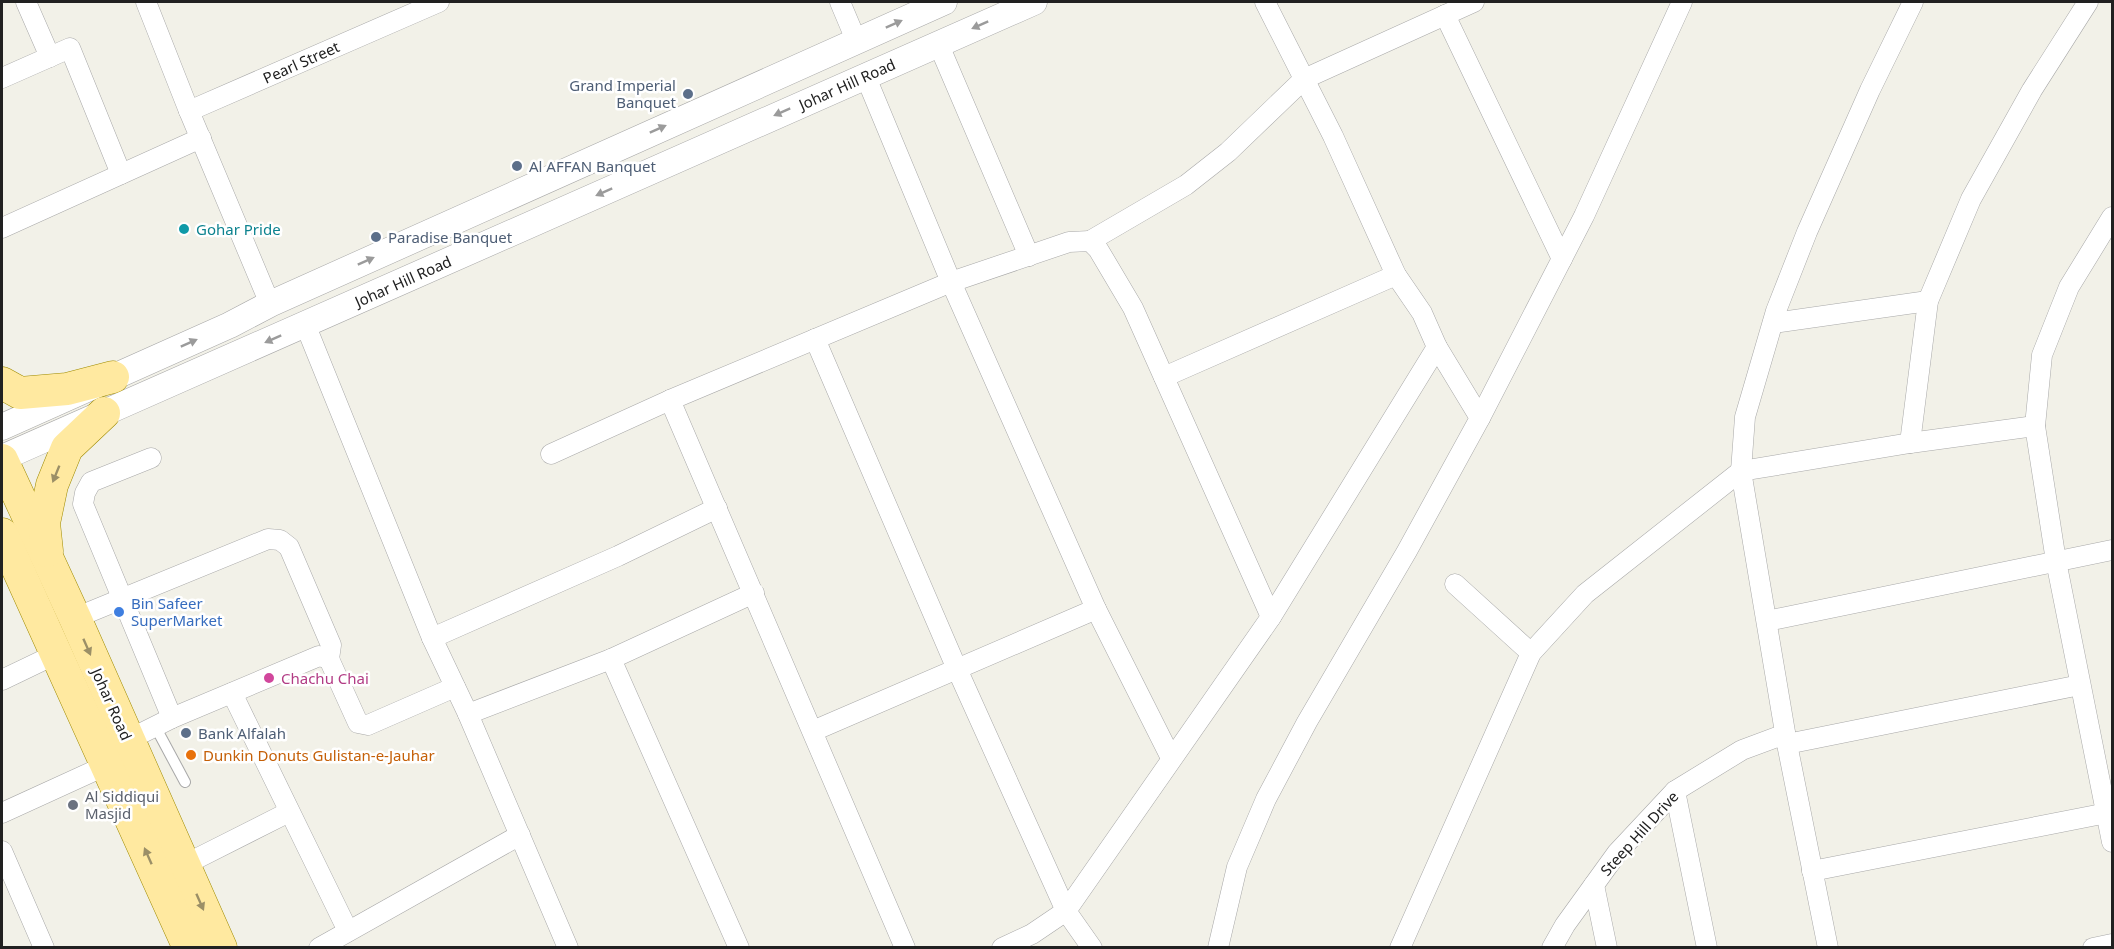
<svg xmlns="http://www.w3.org/2000/svg" width="2114" height="949" font-family="'Noto Sans',sans-serif">
	<style>
		.lines { fill: none; stroke-linecap: round; stroke-linejoin: round }
		.service-casing { stroke: #a8a8a8; stroke-width: 12 }
		.minor-casing { stroke: #a8a8a8; stroke-width: 21 }
		.tertiary-casing { stroke: #a8a8a8; stroke-width: 27 }
		.primary-casing { stroke: #9f8b00; stroke-width: 33 }
		.service { stroke: #fff; stroke-width: 10 }
		.minor { stroke: #fff; stroke-width: 20 }
		.tertiary { stroke: #fff; stroke-width: 26 }
		.primary { stroke: #ffe9a0; stroke-width: 32 }
		.oneway { fill: #9b9b9b }
		.oneway2 { fill: #9b8f67 }
		.service-dot { fill: #5c6f8a; stroke: #fff; stroke-width: 2 }
		.culture-dot { fill: #0f9aa8; stroke: #fff; stroke-width: 2 }
		.shop-dot { fill: #3f7fe0; stroke: #fff; stroke-width: 2 }
		.hotel-dot { fill: #d1479c; stroke: #fff; stroke-width: 2 }
		.food-dot { fill: #e8710a; stroke: #fff; stroke-width: 2 }
		.worship-dot { fill: #6b7280; stroke: #fff; stroke-width: 2 }
		.labels { text-anchor: middle; dominant-baseline: central; stroke-width: 5; stroke-linejoin: round; paint-order: stroke }
		.street-label { font-size: 15px; fill: #212121; stroke: #fff }
		.service-label { font-size: 15px; fill: #4e5e75; stroke: #fff; text-anchor: start }
		.culture-label { font-size: 15px; fill: #0d838f; stroke: #fff; text-anchor: start }
		.shop-label { font-size: 15px; fill: #366cbe; stroke: #fff; text-anchor: start }
		.hotel-label { font-size: 15px; fill: #b23c85; stroke: #fff; text-anchor: start }
		.food-label { font-size: 15px; fill: #c56008; stroke: #fff; text-anchor: start }
		.worship-label { font-size: 15px; fill: #5b616d; stroke: #fff; text-anchor: start }
	</style>
	<rect width="100%" height="100%" fill="#f2f1e8"/>
	<g class="lines">
		<g class="service-casing">
			<polyline id="service" points="155,726 185,782"/>
		</g>
		<g class="minor-casing">
			<g id="minor">
				<polyline points="26,2 50,57"/>
				<polyline points="146,2 189,111"/>
				<polyline points="840,2 856,40"/>
				<polyline points="1445,15 1562,259"/>
				<polyline points="938,43 1029,256"/>
				<polyline points="865,75 951,282 1096,609 1171,758"/>
				<polyline points="2,78 70,48 121,174"/>
				<polyline points="2112,217 2069,287 2042,355 2035,426 2056,561 2112,842"/>
				<polyline points="2,228 201,138"/>
				<polyline points="1090,241 1186,185 1228,152 1304,79 1474,2"/>
				<polyline points="270,304 189,111 439,2"/>
				<polyline points="1773,323 1928,301"/>
				<polyline points="305,324 432,638 468,714 568,948"/>
				<polyline points="815,339 957,669 1066,911 1092,948"/>
				<polyline points="1164,377 1396,275"/>
				<polyline points="670,400 905,948"/>
				<polyline points="1480,418 1584,216 1682,2"/>
				<polyline points="1910,443 1928,301 1971,199 2032,90 2088,2"/>
				<polyline points="551,454 670,400 951,282 1069,242 1090,241 1098,249 1133,308 1271,617"/>
				<polyline points="151,458 91,482 85,493 83,504 172,718"/>
				<polyline points="1455,584 1531,653"/>
				<polyline points="75,618 268,539 280,540 289,547 331,645 329,659"/>
				<polyline points="1767,621 2112,550"/>
				<polyline points="432,638 618,556 717,508"/>
				<polyline points="611,659 739,948"/>
				<polyline points="2,680 56,654"/>
				<polyline points="232,693 348,931"/>
				<polyline points="468,714 611,659 754,593"/>
				<polyline points="813,731 1096,609"/>
				<polyline points="128,740 172,718 319,656 329,659 358,723 368,725 455,687"/>
				<polyline points="1787,744 2080,685"/>
				<polyline points="1675,791 1707,948"/>
				<polyline points="2,813 107,765"/>
				<polyline points="2,851 44,948"/>
				<polyline points="184,865 289,812"/>
				<polyline points="1812,871 2107,813"/>
				<polyline points="1594,885 1607,948"/>
				<polyline points="319,948 520,835"/>
				<polyline points="1002,948 1032,934 1066,911 1271,617 1437,347 1422,313 1396,275 1333,136 1265,2"/>
				<polyline points="1218,948 1237,867 1266,799 1307,722 1407,551 1480,418 1437,347"/>
				<polyline points="1400,948 1531,653 1585,594 1741,471 1910,443 2035,426"/>
				<polyline points="1552,948 1565,925 1617,853 1675,791 1742,750 1785,734"/>
				<polyline points="1828,948 1787,744 1741,471 1745,417 1776,311 1807,232 1870,90 1913,2"/>
				<polyline points="2093,948 2112,944"/>
			</g>
		</g>
		<g class="tertiary-casing">
			<g id="tertiary">
				<polyline points="2,427 230,325 270,304 944,2"/>
				<polyline points="2,458 1034,2"/>
			</g>
		</g>
		<g class="primary-casing">
			<g id="primary">
				<polyline points="2,383 20,393 67,389 113,377"/>
				<polyline points="2,460 75,618 221,948"/>
				<polyline points="2,534 189,948"/>
				<polyline points="47,551 44,523 52,485 67,448 104,413"/>
			</g>
		</g>
		<use href="#service" class="service"/>
		<use href="#minor" class="minor"/>
		<use href="#tertiary" class="tertiary"/>
		<use href="#primary" class="primary"/>
	</g>
	<defs><path id="oneway-solid" d="M-6-.8H1V-3.2L6.5 0L1 3.2V.8H-6Z" transform="scale(1.5)"/></defs>
	<g class="oneway">
		<use href="#oneway-solid" transform="translate(894 24) rotate(-24)"/>
		<use href="#oneway-solid" transform="translate(980 25) rotate(156)"/>
		<use href="#oneway-solid" transform="translate(782 112) rotate(156)"/>
		<use href="#oneway-solid" transform="translate(658 129) rotate(-24)"/>
		<use href="#oneway-solid" transform="translate(604 192) rotate(156)"/>
		<use href="#oneway-solid" transform="translate(366 261) rotate(-24)"/>
		<use href="#oneway-solid" transform="translate(273 339) rotate(156)"/>
		<use href="#oneway-solid" transform="translate(189 343) rotate(-24)"/>
	</g>
	<g class="oneway2">
		<use href="#oneway-solid" transform="translate(56 474) rotate(112)"/>
		<use href="#oneway-solid" transform="translate(87 647) rotate(66)"/>
		<use href="#oneway-solid" transform="translate(148 856) rotate(-114)"/>
		<use href="#oneway-solid" transform="translate(200 902) rotate(66)"/>
	</g>
	<g class="service-dot">
		<circle cx="688" cy="94" r="6"/>
		<circle cx="517" cy="166" r="6"/>
		<circle cx="376" cy="237" r="6"/>
		<circle cx="186" cy="733" r="6"/>
	</g>
	<circle class="culture-dot" cx="184" cy="229" r="6"/>
	<circle class="shop-dot" cx="119" cy="612" r="6"/>
	<circle class="hotel-dot" cx="269" cy="678" r="6"/>
	<circle class="food-dot" cx="191" cy="755" r="6"/>
	<circle class="worship-dot" cx="73" cy="805" r="6"/>
	<g class="labels">
		<g class="street-label">
			<text transform="translate(301 62) rotate(-24)">Pearl Street</text>
			<text transform="translate(847 84) rotate(-24)">Johar Hill Road</text>
			<text transform="translate(403 281) rotate(-24)">Johar Hill Road</text>
			<text transform="translate(112 704) rotate(66)">Johar Road</text>
			<text transform="translate(1639 833) rotate(-48)">Steep Hill Drive</text>
		</g>
		<g class="service-label">
			<text x="676" y="85" text-anchor="end">Grand Imperial<tspan x="676" dy="17">Banquet</tspan></text>
			<text x="529" y="166">Al AFFAN Banquet</text>
			<text x="388" y="237">Paradise Banquet</text>
			<text x="198" y="733">Bank Alfalah</text>
		</g>
		<g class="culture-label">
			<text x="196" y="229">Gohar Pride</text>
		</g>
		<g class="shop-label">
			<text x="131" y="603">Bin Safeer<tspan x="131" dy="17">SuperMarket</tspan></text>
		</g>
		<g class="hotel-label">
			<text x="281" y="678">Chachu Chai</text>
		</g>
		<g class="food-label">
			<text x="203" y="755">Dunkin Donuts Gulistan-e-Jauhar</text>
		</g>
		<g class="worship-label">
			<text x="85" y="796">Al Siddiqui<tspan x="85" dy="17">Masjid</tspan></text>
		</g>
	</g>
	<rect width="2114" height="949" fill="none" stroke="#212121" stroke-width="6"/>
</svg>
